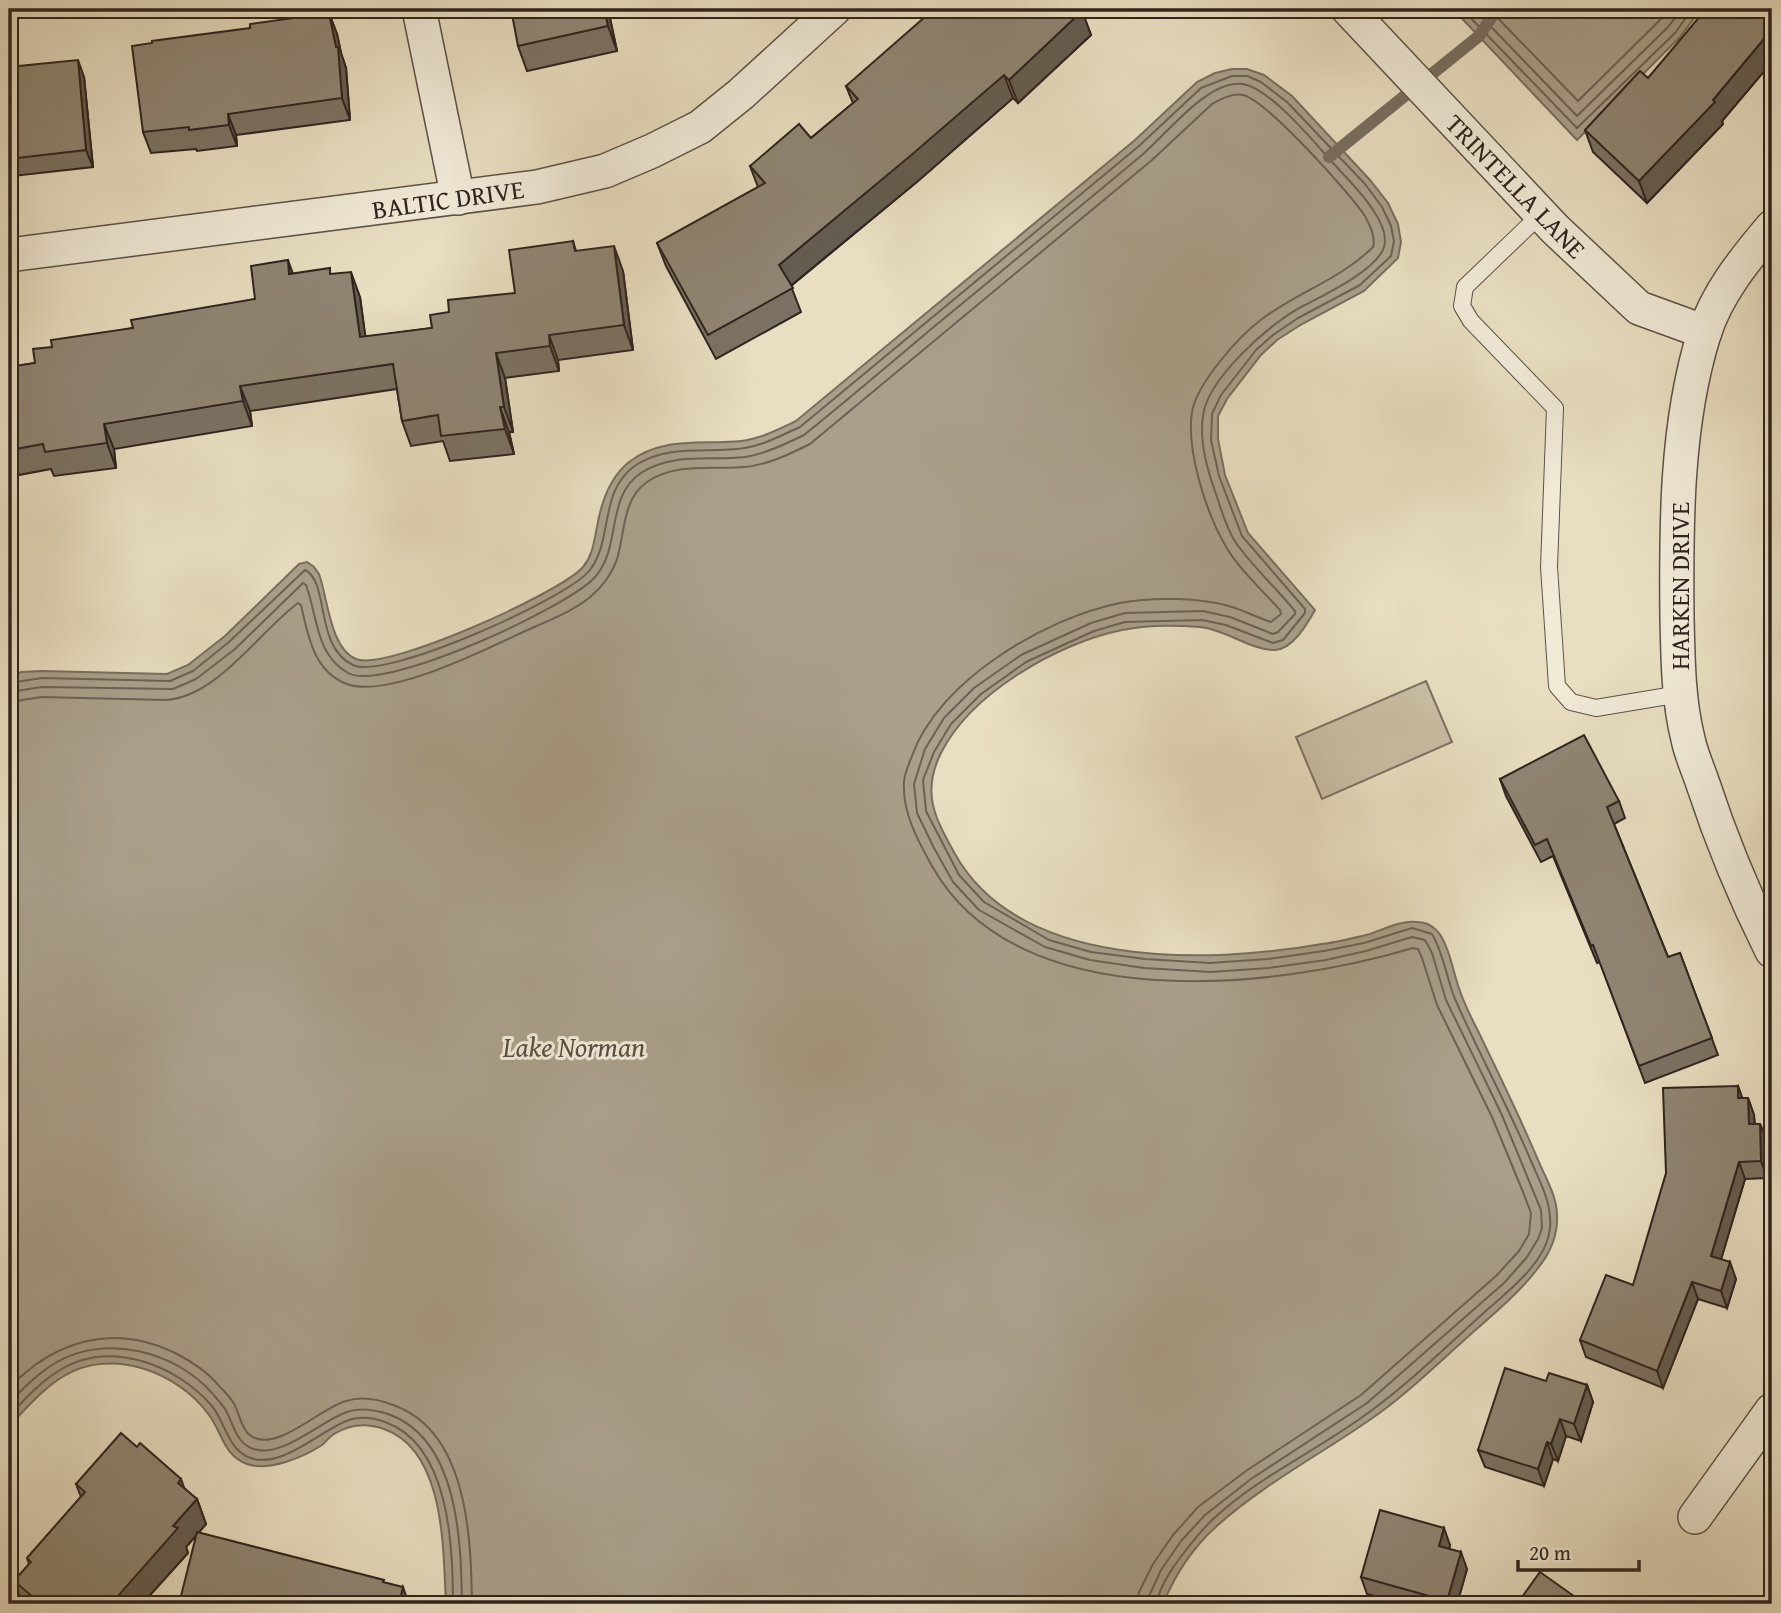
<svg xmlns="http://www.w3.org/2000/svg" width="1781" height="1613" font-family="'Gentium Book Plus',serif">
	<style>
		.green { fill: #c9bea5; stroke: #7c7162; stroke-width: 2 }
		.water { fill: #a99f8a; stroke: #786e5f; stroke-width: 2 }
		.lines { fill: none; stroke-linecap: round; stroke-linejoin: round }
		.shore { stroke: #6c6254; stroke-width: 2 }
		.stream { stroke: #786e5f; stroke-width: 12 }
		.service-casing { stroke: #5d5247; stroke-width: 18 }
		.minor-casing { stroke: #5d5247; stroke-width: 36 }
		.service { stroke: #f0ead7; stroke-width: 16 }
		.minor { stroke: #f0ead7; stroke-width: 33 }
		.wall { fill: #7b7263; stroke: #2f241e; stroke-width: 2 }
		.shaded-wall { fill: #645d50; stroke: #2f241e; stroke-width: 2 }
		.building { fill: #8f8573; stroke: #2f241e; stroke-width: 2 }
		.labels { text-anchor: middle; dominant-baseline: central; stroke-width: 6; stroke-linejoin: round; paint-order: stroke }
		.street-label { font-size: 26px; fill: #2f241e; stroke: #f0ead7 }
		.water-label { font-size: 28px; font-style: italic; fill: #5a4f44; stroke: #f0ead7 }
	</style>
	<rect width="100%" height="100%" fill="#e8dec1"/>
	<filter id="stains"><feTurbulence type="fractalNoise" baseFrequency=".00286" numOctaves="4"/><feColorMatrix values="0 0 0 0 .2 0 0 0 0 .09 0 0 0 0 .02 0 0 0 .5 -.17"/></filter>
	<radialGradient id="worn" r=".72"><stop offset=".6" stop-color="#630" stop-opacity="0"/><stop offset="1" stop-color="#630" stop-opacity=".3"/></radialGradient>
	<polygon class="green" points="1426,681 1452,742 1322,799 1296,737"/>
	<g class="water">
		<polygon points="1453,9 1701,9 1680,37 1577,140"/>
		<path d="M1232,69H1247L1264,75L1292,96L1370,180L1388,203L1398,224L1401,242L1398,258L1364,291L1302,324L1277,340L1261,355L1227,399L1218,416V439L1225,475L1248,533L1315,610C1307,624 1293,649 1275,650C1252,651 1225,629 1200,627C1176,625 1146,625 1122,630C1058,643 971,693 941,753C921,793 935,818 955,854C1020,970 1208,964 1322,944C1338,942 1354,938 1370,934C1384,929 1402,920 1417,922C1428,922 1435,927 1441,936C1451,952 1453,973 1460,991C1465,1006 1473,1021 1480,1035C1500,1077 1520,1117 1538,1160C1545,1177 1557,1196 1557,1215C1558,1235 1551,1252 1538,1268C1516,1297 1487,1319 1461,1343C1432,1369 1403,1397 1371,1419C1321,1454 1264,1484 1218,1525C1194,1546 1175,1575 1163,1604H446C443,1551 446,1451 384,1429C367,1423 350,1424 334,1434C329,1437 326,1442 322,1445C304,1457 268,1472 247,1464C223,1455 222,1432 209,1415C178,1372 112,1347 64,1376C42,1389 26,1409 9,1426V677L21,672L41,671L167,674L188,665L225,636L299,564L307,562L314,567L319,574C328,599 330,648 356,659C386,672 562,592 583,567C593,555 594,541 597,527C601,503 609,478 629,462C662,436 703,445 741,441C760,439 779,429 796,421L1135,140L1197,82L1215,73Z"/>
	</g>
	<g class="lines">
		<g class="shore">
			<polyline points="1462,9 1577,128 1675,33 1692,9"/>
			<polyline points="1474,9 1577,116 1668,27 1682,9"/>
			<polyline points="1489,9 1578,101 1660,20 1669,9"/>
			<path d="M9,683L42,678L170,681L193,671L229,642L305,570C330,582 314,647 353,665C384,681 569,598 590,570C614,538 598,491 636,465C671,443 707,454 745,448C764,445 782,435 800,427L1139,146L1201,88L1232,76H1247L1261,82L1287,102L1365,184L1382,207L1391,226L1394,241L1391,256L1360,285L1298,318L1273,335L1256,350L1221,395L1212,414L1211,440L1219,476L1242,536L1305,609V613L1283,640L1273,643L1226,625L1202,620L1125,622L1094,631L1026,662L981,694L951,724L934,752L923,780L926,811L959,875L984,902L1049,940L1091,952L1145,959L1210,963L1268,959L1324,951L1364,943L1412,928L1432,934C1444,954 1446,977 1455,999C1479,1054 1508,1106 1531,1161C1540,1182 1552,1203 1550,1227C1548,1260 1511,1289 1488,1309C1450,1343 1413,1380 1372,1410C1321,1449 1258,1476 1211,1521C1197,1535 1185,1551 1174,1566C1167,1577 1158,1591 1157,1604"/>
			<path d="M9,692L42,687L173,689L196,679L235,649L303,583L306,585C318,617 315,654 348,673C383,693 569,607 595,577C622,547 605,497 641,473C673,452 709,461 745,457C765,454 786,444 804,435C849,399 892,362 936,325C1005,268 1074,212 1142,155C1167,134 1208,79 1243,84C1271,89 1314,142 1333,163C1349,181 1392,221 1384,247C1377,270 1324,295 1303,306C1271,322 1207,379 1203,416C1199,443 1208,472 1217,497C1222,512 1227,530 1236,543C1253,567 1276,588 1295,611V614L1278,632L1273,634L1230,617L1203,611L1125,613L1091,623L1021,655L974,688L944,718L925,749L914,784L917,813L933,846L953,882L979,910L1045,947L1090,960L1144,968L1211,972L1269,968L1326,960L1366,951L1412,937L1425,940L1432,953L1446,1000L1501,1113L1541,1210L1542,1228L1538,1239L1527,1257L1504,1283L1367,1403L1251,1479L1205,1515L1181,1541L1161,1570L1149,1596L1148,1604"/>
			<path d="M9,702L42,697L166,700C217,697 260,631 298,603L301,605C308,636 314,672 347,684C387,699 485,650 523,632C545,622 570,613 589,598C601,588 612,574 617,559C625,534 622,499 647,482C676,462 712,470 745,467C767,465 790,454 810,444L1152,160L1212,104C1221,99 1232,93 1243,95C1266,100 1350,193 1365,216C1370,225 1376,237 1373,247C1341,279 1298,292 1262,319C1239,336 1197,383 1192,412C1186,450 1206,512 1225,545C1236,566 1264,592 1280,610L1281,614L1271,622C1258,618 1245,611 1232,607C1201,597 1151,597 1120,603C1045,618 938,681 912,756C909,764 905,772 904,781C902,812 917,839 932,866C1017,1018 1273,990 1413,948L1418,949L1422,958L1437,1005L1492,1117L1523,1192L1531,1213L1529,1234L1519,1251L1496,1276L1361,1395L1246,1471L1198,1507L1173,1535L1153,1564L1139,1592L1137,1604"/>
			<path d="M9,1388C56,1339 115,1323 177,1354C192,1362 208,1372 219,1386C224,1391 229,1396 233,1402C240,1413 241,1433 255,1438C280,1449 321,1408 346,1401C362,1396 378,1399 393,1405C468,1431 471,1538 472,1604"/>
			<path d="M9,1403C23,1389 39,1372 57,1362C106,1334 175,1351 212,1393C216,1398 221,1403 225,1409C233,1422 235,1441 251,1448C280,1461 320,1421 347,1412C360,1407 375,1410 388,1414C459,1439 461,1542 462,1604"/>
			<path d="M9,1416C24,1400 40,1382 60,1370C110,1339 177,1365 212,1406C225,1422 227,1447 248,1457C281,1471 320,1430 349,1420C361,1416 374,1418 385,1422C450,1445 453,1547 453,1604"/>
		</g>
		<polyline class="stream" points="1329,157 1479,36 1497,9"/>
		<g class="service-casing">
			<polyline id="service" points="1541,214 1465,287 1462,306 1471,321 1555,408 1549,567 1557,686 1571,702 1596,708 1680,694"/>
		</g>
		<g class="minor-casing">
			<g id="minor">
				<polyline points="419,9 458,198"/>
				<polyline points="1348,9 1555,229 1639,308 1705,332"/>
				<path d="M1772,227C1745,259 1717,293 1704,334C1676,424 1676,524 1677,618C1678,658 1678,699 1688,739C1691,754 1698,769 1703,784C1722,842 1745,897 1772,951"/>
				<polyline points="9,255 537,187 605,171 652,151 700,127 741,94 834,9"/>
				<polyline points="1695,1517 1772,1410"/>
			</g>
		</g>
		<use href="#service" class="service"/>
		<use href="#minor" class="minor"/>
	</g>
	<g class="wall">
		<polygon points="608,9 617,51 527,71 518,46"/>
		<polygon points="1772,9 1772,62 1722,121 1723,124 1647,203 1593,152 1585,130 1648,78"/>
		<polygon points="1082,11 1091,35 1018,103 1013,98 918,181 791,286 801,312 716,359 666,266 657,243 758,187 750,166 811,138 853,103 846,86"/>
		<polygon points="329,13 337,34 341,53 346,68 350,120 236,135 237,146 197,151 196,149 151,153 143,132 250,28"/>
		<polygon points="9,67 84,77 93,167 13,176 9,165"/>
		<polygon points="573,241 576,251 623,271 633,350 558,360 559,371 505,378 513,432 509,432 514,454 450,461 443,441 411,446 402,421 397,389 250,411 252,426 114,449 116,468 54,476 51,469 19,475 18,472 9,474 9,367 35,363 52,347 255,299 293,274 332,274 360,297 365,337 432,328 449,312 515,293"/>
		<polygon points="1500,779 1619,801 1625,818 1614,824 1668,957 1680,953 1718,1055 1645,1083 1600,962 1597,963 1553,856 1541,862 1506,796"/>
		<polygon points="1738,1086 1742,1098 1748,1098 1754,1115 1755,1124 1760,1124 1767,1141 1767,1178 1745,1179 1721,1259 1736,1279 1727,1308 1698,1299 1663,1388 1586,1357 1580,1340 1633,1285"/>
		<polygon points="1546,1381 1587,1385 1593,1402 1581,1441 1566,1436 1558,1461 1553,1459 1544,1486 1485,1467 1478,1450"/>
		<polygon points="76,1484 185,1489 197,1499 206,1524 186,1547 188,1553 142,1604 23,1604 14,1581 29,1564 27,1558 81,1497"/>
		<polygon points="1450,1545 1449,1549 1467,1569 1457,1604 1405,1604 1367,1594 1361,1577"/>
	</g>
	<g class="shaded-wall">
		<polygon points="604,9 608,9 617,51 608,26"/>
		<polygon points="1082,11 1091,35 1018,103 1009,80"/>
		<polygon points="329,13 337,34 341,53 346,68 350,120 342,98 336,47"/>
		<polygon points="1768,34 1772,46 1772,62 1722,121 1723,124 1647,203 1639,181 1713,100"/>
		<polygon points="78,60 84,77 93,167 86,150"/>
		<polygon points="1004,75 1013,98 918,181 788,288 779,265"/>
		<polygon points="228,114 236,135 237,146 229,125"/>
		<polygon points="614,246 623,271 633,350 624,325"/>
		<polygon points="288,260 297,285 289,274"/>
		<polygon points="351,272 360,297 369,362 360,337"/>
		<polygon points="549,335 558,360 559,371 550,346"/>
		<polygon points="496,353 505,378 513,432 504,407"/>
		<polygon points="240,386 250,411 252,426 243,401"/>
		<polygon points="500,407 509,432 514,454 505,429"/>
		<polygon points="104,424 114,449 116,468 107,443"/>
		<polygon points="1738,1086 1744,1103 1738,1098"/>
		<polygon points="1748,1098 1754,1115 1755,1141 1749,1124"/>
		<polygon points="1760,1124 1767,1141 1767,1178 1761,1161"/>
		<polygon points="1739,1162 1745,1179 1717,1273 1711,1256"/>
		<polygon points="1730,1262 1736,1279 1727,1308 1721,1291"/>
		<polygon points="1692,1282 1698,1299 1663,1388 1657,1371"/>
		<polygon points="1587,1385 1593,1402 1581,1441 1574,1424"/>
		<polygon points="1560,1419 1566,1436 1558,1461 1551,1444"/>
		<polygon points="1547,1442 1553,1459 1544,1486 1538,1469"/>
		<polygon points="181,1479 190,1504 178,1483"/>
		<polygon points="197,1499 206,1524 186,1547 188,1553 142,1604 111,1604 173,1526"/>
		<polygon points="1444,1528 1450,1545 1445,1563 1439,1546"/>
		<polygon points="1461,1552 1467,1569 1457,1604 1449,1604 1447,1601"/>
		<polygon points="403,1587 409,1604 399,1604"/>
	</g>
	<g class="building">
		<polygon points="511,9 604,9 608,26 518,46"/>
		<polygon points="934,9 1080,9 1082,11 1009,80 1004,75 909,157 779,265 793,288 708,335 657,243 765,183 750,166 799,124 811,138 858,99 846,86"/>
		<polygon points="1706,9 1772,9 1772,38 1768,34 1713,100 1715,102 1639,181 1585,130 1640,71 1648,78"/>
		<polygon points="329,13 336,47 338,47 342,98 228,114 229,125 189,130 189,127 143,132 132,46 152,43 152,41 250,28 250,24"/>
		<polygon points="78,60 86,150 9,159 9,67"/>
		<polygon points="573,241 575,251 614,246 624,325 549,335 550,346 496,353 504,407 500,407 505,429 441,436 438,415 402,421 393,364 240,386 243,401 104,424 107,443 45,452 43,444 10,450 9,367 35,363 33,349 52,347 51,340 133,328 131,320 255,299 251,266 288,260 289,274 330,268 330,274 351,272 360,337 432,328 430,315 449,312 448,300 515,293 509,250"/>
		<polygon points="1772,508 1772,606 1769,606 1764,509"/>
		<polygon points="1584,735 1619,801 1607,807 1668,957 1680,953 1712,1038 1639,1066 1593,945 1591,946 1547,839 1535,845 1500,779"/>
		<polygon points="1738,1086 1738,1098 1748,1098 1749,1124 1760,1124 1761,1161 1739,1162 1711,1256 1730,1262 1721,1291 1692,1282 1657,1371 1580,1340 1606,1275 1633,1285 1666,1173 1663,1088"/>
		<polygon points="1505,1368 1546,1381 1549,1373 1587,1385 1574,1424 1560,1419 1551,1444 1547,1442 1538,1469 1478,1450"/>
		<polygon points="121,1433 137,1447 140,1443 181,1479 178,1483 197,1499 173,1526 178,1528 111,1604 41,1604 14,1581 31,1562 27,1558 85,1492 76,1484"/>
		<polygon points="1380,1510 1444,1528 1439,1546 1461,1552 1447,1601 1361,1577"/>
		<polygon points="197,1532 384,1580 383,1582 403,1587 399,1604 179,1604"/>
		<polygon points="1540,1572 1585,1604 1517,1604"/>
	</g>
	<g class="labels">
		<g class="street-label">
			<text transform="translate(1516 186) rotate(46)">TRINTELLA LANE</text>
			<text transform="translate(448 199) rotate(-8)">BALTIC DRIVE</text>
			<text transform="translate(1679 586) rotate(-90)">HARKEN DRIVE</text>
		</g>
		<g class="water-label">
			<text x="574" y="1046">Lake Norman</text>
		</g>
	</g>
	<rect width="1781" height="1613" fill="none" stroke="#e8dec1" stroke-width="35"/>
	<rect x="10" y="10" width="1760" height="1592" fill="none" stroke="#2f241e" stroke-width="3.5"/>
	<rect x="18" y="18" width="1746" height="1578" fill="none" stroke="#2f241e" stroke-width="2"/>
	<path d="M1518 1560v10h121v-10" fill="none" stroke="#2f241e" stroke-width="3.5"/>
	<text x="1529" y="1560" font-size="21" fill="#2f241e" stroke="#f0ead7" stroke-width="5" paint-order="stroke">20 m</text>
	<rect width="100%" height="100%" filter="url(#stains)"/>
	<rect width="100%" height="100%" fill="url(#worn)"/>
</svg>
